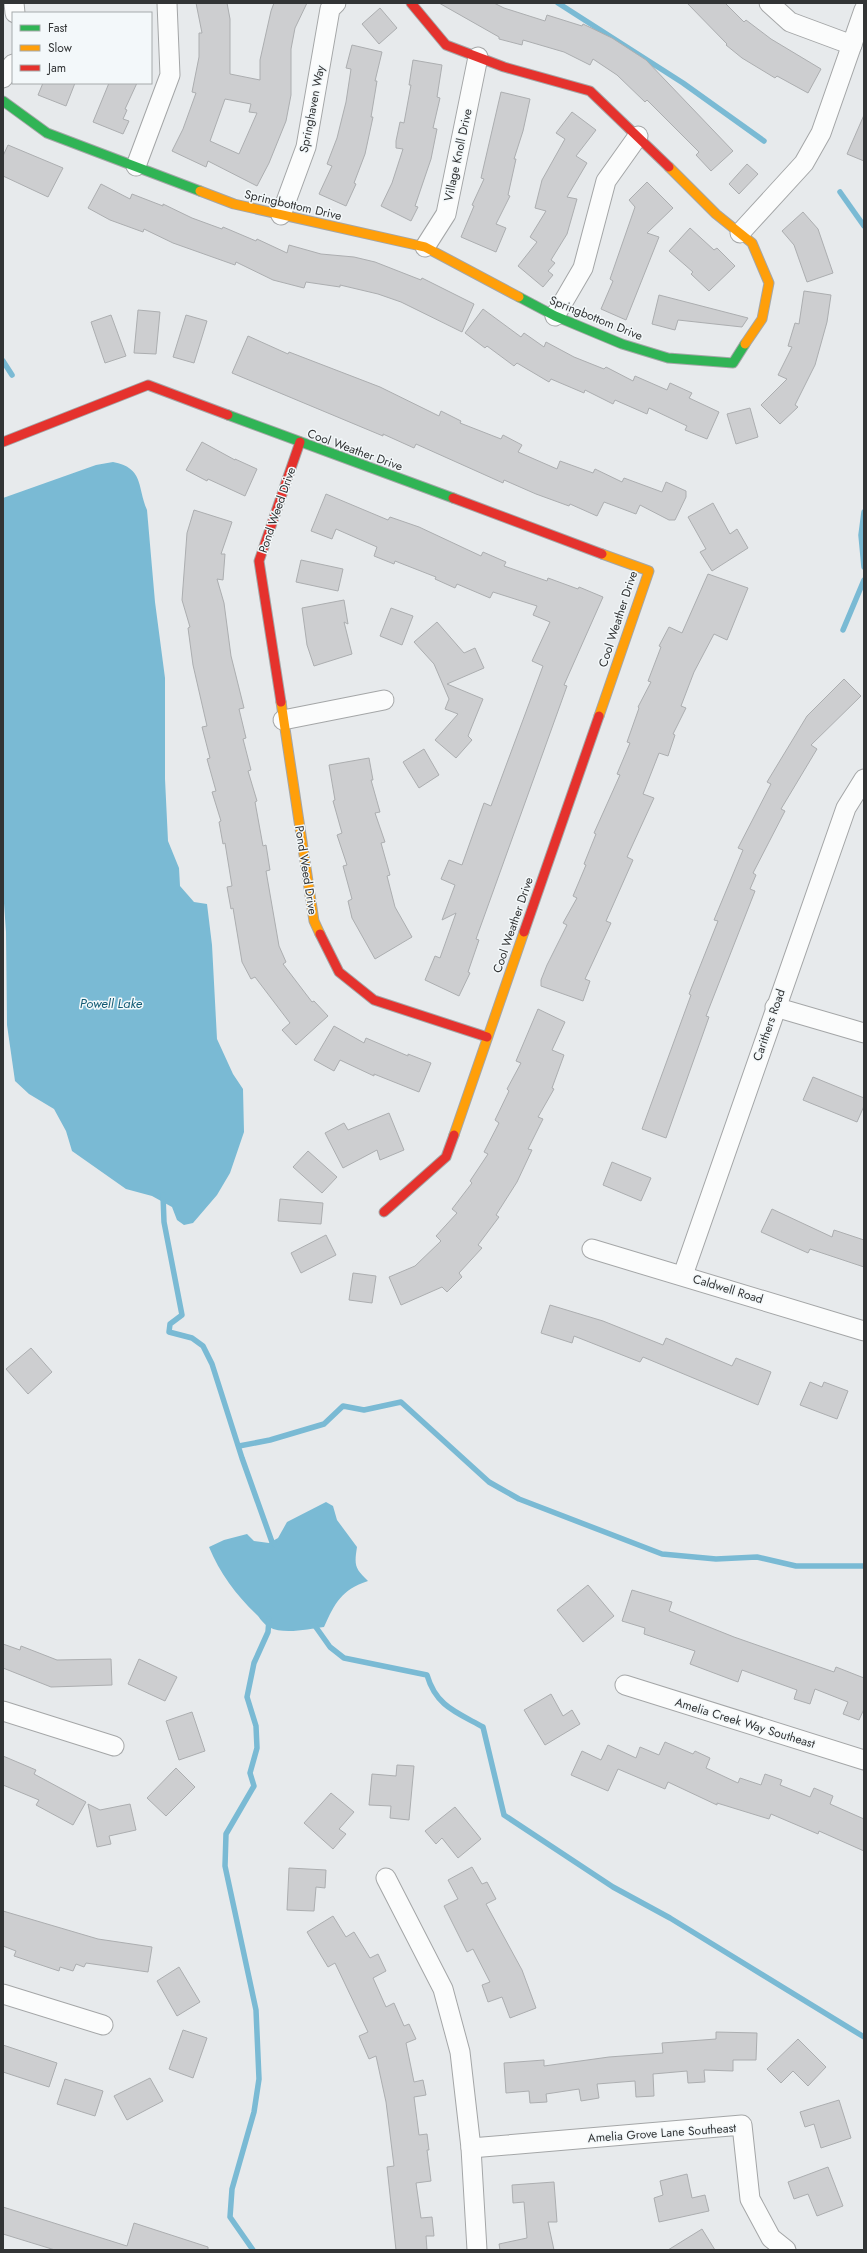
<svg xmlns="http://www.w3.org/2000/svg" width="867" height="2253" font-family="Jost,sans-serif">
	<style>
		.water { fill: #7abad4 }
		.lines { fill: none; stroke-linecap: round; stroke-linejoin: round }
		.stream { stroke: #7abad4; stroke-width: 5.5 }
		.building { fill: #cdced0; stroke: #acaeb0; fill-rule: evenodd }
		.street-casing { stroke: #a4a6a7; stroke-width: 21 }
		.fast-casing { stroke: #a4a6a7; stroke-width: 11 }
		.slow-casing { stroke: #a4a6a7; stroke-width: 11 }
		.jam-casing { stroke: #a4a6a7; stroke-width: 11 }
		.street { stroke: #fbfcfc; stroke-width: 19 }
		.fast { stroke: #30b455; stroke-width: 9 }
		.slow { stroke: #ff9f0a; stroke-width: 9 }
		.jam { stroke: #e5322d; stroke-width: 9 }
		.labels { text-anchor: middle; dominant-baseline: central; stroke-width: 3; stroke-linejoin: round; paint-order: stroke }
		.street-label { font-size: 12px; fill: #323435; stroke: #f3f8fa }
		.water-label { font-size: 13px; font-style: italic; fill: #145c75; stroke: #f3f8fa }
	</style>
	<rect width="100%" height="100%" fill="#e7eaec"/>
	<g class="water">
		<path d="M113,462C144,468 137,486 147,510L155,602L165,678V779L168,841L179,868L180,886L194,902L207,904L212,945L217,1039L233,1074L243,1089L244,1132L230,1173L217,1195L193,1223L184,1225L177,1220L172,1207L152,1196L126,1189L72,1151L66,1131L54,1109L29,1094L15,1081L7,1025L6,932L3,889V498L96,465Z"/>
		<path d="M326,1502L333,1506L337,1520L357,1547C354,1566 355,1568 368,1581C341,1590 335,1603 324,1627C309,1629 283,1635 269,1627C265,1625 261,1620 258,1616C237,1596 220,1574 209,1547L224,1540L247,1534L254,1541L269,1543L278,1538L287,1522Z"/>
	</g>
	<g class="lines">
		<g class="stream">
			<polyline points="558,3 683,83 764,141"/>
			<polyline points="840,192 864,226"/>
			<polyline points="3,361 12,375"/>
			<polyline points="864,512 861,535 864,567"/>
			<polyline points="843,630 864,580"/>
			<polyline points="163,1195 164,1222 182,1315 170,1324 169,1332 192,1338 203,1346 212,1364 242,1458 272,1542 277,1546"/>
			<polyline points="239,1446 270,1440 324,1424 343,1406 364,1410 401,1402 489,1482 519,1499 662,1554 716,1559 757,1557 796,1566 864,1566"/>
			<path d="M313,1623L330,1647L344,1658L427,1675C436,1706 456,1712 483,1727L504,1815L613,1887L670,1918L864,2037"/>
			<polyline points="253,2250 230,2217 232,2189 254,2112 259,2079 256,2010 225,1866 226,1834 254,1786 250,1773 257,1748 256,1726 247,1697 254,1663 268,1632 269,1619"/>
		</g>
	</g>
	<g class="building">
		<path d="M196,3H227L230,19V74L260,80V60L271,11L274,3H307L295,28L291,49V95L286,121L269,163L257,186L208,161L206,167L172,151L183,129L196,93L192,92L199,57V33H202ZM225,99L251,104L249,112L257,113L239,154L210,141Z"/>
		<polygon points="439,3 494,3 504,8 545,21 547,15 582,26 583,24 612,38 646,60 733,151 711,171 696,155 699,152 647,100 645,102 617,75 593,59 590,65 564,52 523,40 522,45 499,39 499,37"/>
		<polygon points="687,3 725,3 744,22 746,20 771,39 821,69 808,93 777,76 775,78 742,58 726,45 727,44"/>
		<polygon points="380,8 397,28 379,44 362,24"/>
		<polygon points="352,45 382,52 375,81 377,81 371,117 373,117 365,154 354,183 356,184 346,206 319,194 332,166 327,164 337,138 346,102 351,69 346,68"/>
		<polygon points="413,60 442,65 437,97 440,98 433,128 437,129 431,159 415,206 418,207 411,221 381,206 392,183 403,149 396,148 396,141 400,122 404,123 411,85 409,85"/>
		<polygon points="43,83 75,83 66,106 38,95"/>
		<polygon points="109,83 137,83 125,109 127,110 123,119 129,121 123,134 93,122"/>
		<polygon points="501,92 530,99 523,131 514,159 516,159 508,195 510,196 496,224 506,228 496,252 461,237 474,206 472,205 484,179 481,178"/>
		<polygon points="572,112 596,130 576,156 587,163 567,197 577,199 567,234 551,260 555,263 548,271 553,275 543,287 518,266 537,242 530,237 546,211 535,208 542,180 565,139 556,133"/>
		<polygon points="864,115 864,161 847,154"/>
		<polygon points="8,145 63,168 48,197 3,176 3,156"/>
		<polygon points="747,164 758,174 739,194 729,184"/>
		<polygon points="647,182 673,208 647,233 659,237 626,320 601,309 613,281 610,279 635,207 629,200"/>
		<polygon points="101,184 130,199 132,194 163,206 163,204 192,218 222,229 223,227 256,241 257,239 287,253 289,245 321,254 354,257 375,262 421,280 422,278 474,304 462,332 401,302 378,294 340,285 340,287 306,282 304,288 273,280 236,262 235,265 173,243 144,229 143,232 110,220 88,208"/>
		<polygon points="803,212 818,229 833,273 807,282 794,245 782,231"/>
		<polygon points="690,228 714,250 717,248 735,266 709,291 691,274 693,272 669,251"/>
		<polygon points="804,291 831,295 827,322 815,365 795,405 798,407 780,424 761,405 787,379 778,375 792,347 788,346 795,323 799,324"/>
		<polygon points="659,295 748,318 742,327 678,320 675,330 652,324"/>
		<polygon points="483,309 521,337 524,333 544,347 546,342 574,357 604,369 606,367 633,381 635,376 667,390 670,383 692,393 689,398 719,412 707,439 685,430 687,426 649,408 647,414 615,400 613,404 585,390 584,393 551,379 549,382 517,363 514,366 487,346 485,348 465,333"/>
		<polygon points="138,310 160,312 156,354 134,353"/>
		<polygon points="111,315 126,356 105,363 91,322"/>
		<polygon points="186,315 207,321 194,363 173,357"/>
		<polygon points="248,336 288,354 289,352 380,387 439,416 441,411 461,421 460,423 501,439 503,435 522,445 518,452 557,469 560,461 593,473 595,469 622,482 624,478 662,492 666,482 686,491 686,497 675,520 669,520 640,505 636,514 604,502 597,516 570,504 569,506 536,494 504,480 503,483 416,444 414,448 383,434 383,436 232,373"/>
		<polygon points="750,408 758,437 736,444 727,414"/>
		<polygon points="202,442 235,460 235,459 257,469 245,496 208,479 207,481 186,470"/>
		<polygon points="326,494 388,520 390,517 419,527 481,556 483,552 506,562 504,566 547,581 548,578 578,589 579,587 603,597 564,685 567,686 476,939 479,940 468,972 470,973 459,996 425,980 435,956 440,958 456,913 442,920 455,885 441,879 449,860 462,865 484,803 491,806 543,666 532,661 550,622 533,615 537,606 493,592 490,598 457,584 455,588 435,579 436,577 395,561 394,564 374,556 377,547 336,529 332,539 311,531"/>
		<polygon points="713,503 730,534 737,529 748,548 712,571 700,552 706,549 688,517"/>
		<polygon points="194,510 232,522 221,554 225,554 223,580 217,579 224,603 231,656 244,708 239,709 246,738 243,739 251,770 248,771 257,801 255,802 263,846 266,845 270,870 266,871 279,946 286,962 283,964 312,1002 314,1001 328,1016 296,1045 282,1030 290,1023 255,977 251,979 242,962 233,908 231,909 227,887 232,886 225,843 223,844 219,822 221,821 212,792 216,791 207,759 210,758 202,727 207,726 193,665 188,628 190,627 182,600 187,533"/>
		<polygon points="301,560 343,569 338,591 296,582"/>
		<polygon points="708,574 748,588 727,640 714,634 694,672 681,706 686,708 673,734 675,735 668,756 659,753 643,794 654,798 627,857 633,860 606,921 611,923 585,979 590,981 583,1001 541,986 541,980 547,965 567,925 563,923 577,898 573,896 586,865 584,864 596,834 594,833 620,775 617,774 630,743 627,742 639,708 638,707 651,682 648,681 661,647 659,646 669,627 682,633"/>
		<polygon points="344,600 348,624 344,622 352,654 314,666 307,645 302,608"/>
		<polygon points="391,608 413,616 402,645 380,636"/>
		<polygon points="437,622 464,653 475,648 484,668 447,684 483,699 468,736 472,740 456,758 435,740 458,714 445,709 449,699 434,664 414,642"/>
		<polygon points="844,679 861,696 811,745 817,749 781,809 785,811 753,873 756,875 750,889 755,891 706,1016 709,1017 666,1138 642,1129 691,995 689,994 718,921 714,920 743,850 738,848 771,784 767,782 807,716"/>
		<polygon points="424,749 439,775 419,788 403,762"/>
		<polygon points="369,758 373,780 371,780 380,812 375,813 385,842 381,843 390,875 387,876 395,907 412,937 375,959 352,918 348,901 352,899 343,866 347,865 337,835 342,833 333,801 335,800 329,765"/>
		<polygon points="538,1009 565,1022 552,1050 564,1055 552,1088 554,1089 538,1117 543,1119 528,1149 532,1150 517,1182 496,1215 499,1217 478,1245 482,1248 459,1273 462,1277 447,1292 442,1287 401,1305 389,1277 415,1266 441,1241 436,1236 457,1213 452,1209 472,1183 470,1181 488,1154 484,1152 499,1123 495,1120 509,1091 507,1089 521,1063 516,1061"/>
		<polygon points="334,1026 364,1043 366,1038 408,1056 408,1054 431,1063 419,1092 374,1074 374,1076 340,1060 334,1071 314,1060"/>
		<polygon points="813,1077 864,1098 864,1106 857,1122 803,1100"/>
		<polygon points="389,1113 404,1150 380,1160 377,1150 343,1168 325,1133 344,1123 348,1130"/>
		<polygon points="308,1151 337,1177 322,1193 293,1167"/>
		<polygon points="612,1162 651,1178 641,1201 603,1185"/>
		<polygon points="280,1199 323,1203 321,1224 278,1221"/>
		<polygon points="772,1209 832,1237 834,1230 864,1240 864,1267 810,1249 808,1253 761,1232"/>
		<polygon points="326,1235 336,1255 301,1273 291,1253"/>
		<polygon points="353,1273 376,1276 372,1303 349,1300"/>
		<polygon points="550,1305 603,1321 663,1345 666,1338 732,1366 736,1358 771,1372 758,1405 643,1357 640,1362 574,1336 572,1343 541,1333"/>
		<polygon points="31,1348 52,1372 28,1394 6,1369"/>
		<polygon points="810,1382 822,1387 824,1382 848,1391 837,1419 800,1405"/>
		<polygon points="588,1585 614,1616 583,1642 557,1610"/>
		<polygon points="632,1590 672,1602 669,1611 734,1637 834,1672 836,1667 864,1678 864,1709 859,1720 843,1714 848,1702 815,1689 810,1704 794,1699 797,1690 742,1670 738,1682 690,1664 695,1651 644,1634 645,1628 622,1621"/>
		<polygon points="3,1644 20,1650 21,1646 57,1660 111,1659 112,1685 51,1687 3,1668"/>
		<polygon points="139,1659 177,1677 165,1701 128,1684"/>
		<polygon points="551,1694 563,1716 572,1710 580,1724 545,1745 524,1710"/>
		<polygon points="192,1712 205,1751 179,1760 166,1721"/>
		<polygon points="665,1742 693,1754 695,1751 710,1758 706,1768 738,1783 740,1778 761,1785 765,1774 782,1780 780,1785 810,1797 814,1788 833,1796 830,1804 864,1819 864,1851 819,1831 818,1834 771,1814 769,1819 717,1803 717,1805 668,1782 665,1789 618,1769 608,1791 571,1775 582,1751 601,1760 608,1745 636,1758 640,1747 659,1755"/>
		<polygon points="3,1756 36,1770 34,1774 86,1802 73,1825 36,1805 39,1800 3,1785"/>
		<polygon points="397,1765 414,1766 409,1820 390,1818 391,1806 369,1805 372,1774 396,1776"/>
		<polygon points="176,1768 195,1787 166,1816 147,1798"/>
		<polygon points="331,1793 354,1812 339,1829 346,1834 333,1849 304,1823"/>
		<polygon points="88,1804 100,1810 130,1804 136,1830 109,1836 111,1844 97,1847"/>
		<polygon points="455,1807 481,1839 458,1858 442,1838 436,1844 425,1831"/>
		<polygon points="472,1867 482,1884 487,1882 496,1899 486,1904 522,1970 536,2008 510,2018 502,1997 488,2002 482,1985 490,1982 473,1949 467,1952 444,1906 458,1899 448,1880"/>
		<polygon points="289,1868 326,1870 325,1888 316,1887 314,1911 287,1910"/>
		<polygon points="3,1911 98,1939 152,1947 148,1972 86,1963 84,1967 76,1964 73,1971 60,1967 59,1971 14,1956 16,1951 3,1946"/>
		<polygon points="333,1916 346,1937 354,1932 370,1958 378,1954 386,1971 373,1978 386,2007 394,2003 404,2026 409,2024 416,2039 406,2043 414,2082 423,2080 426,2095 414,2097 419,2135 427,2134 429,2150 427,2150 431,2181 416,2183 421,2218 432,2217 434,2236 426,2236 427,2250 396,2250 387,2167 394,2166 386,2102 376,2056 369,2059 359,2036 368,2032 335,1963 328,1967 307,1932"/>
		<polygon points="179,1967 200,2002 177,2016 157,1981"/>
		<polygon points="183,2030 207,2038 193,2078 169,2069"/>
		<polygon points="716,2032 757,2033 756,2060 733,2060 733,2071 704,2070 705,2082 688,2083 687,2071 653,2074 654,2096 636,2097 635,2081 597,2084 599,2098 581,2101 579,2089 546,2094 547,2102 530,2103 529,2091 506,2093 504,2063 544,2060 544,2066 609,2057 663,2053 662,2043 716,2039"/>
		<polygon points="798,2039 826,2067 808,2086 793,2071 781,2083 767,2069"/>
		<polygon points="3,2045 57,2063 49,2087 3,2072"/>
		<polygon points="150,2078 163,2101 127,2120 114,2096"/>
		<polygon points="65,2079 103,2091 95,2116 57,2104"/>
		<polygon points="839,2100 851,2138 821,2148 814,2124 805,2127 800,2112"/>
		<polygon points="828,2167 843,2206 817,2216 808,2194 794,2199 788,2182"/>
		<polygon points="687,2174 692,2198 705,2195 709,2211 659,2222 654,2198 663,2195 660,2181"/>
		<polygon points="554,2182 557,2222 548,2222 554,2250 500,2250 499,2244 527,2238 524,2202 513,2203 512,2185"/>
		<polygon points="3,2207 127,2246 134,2223 208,2247 208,2250 55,2250 3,2234"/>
		<polygon points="702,2229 715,2250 668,2250"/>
	</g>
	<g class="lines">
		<g class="street-casing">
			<g id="street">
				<polyline points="14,3 15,13"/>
				<polyline points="769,3 790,22 852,45"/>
				<polyline points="3,78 13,64"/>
				<polyline points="136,166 170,75 167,3"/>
				<polyline points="281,215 306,147 330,9 336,3"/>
				<polyline points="740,233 804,163 821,133 864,10"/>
				<polyline points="425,247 446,214 478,57"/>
				<polyline points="555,316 583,268 606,181 638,136"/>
				<polyline points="283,720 384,700"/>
				<polyline points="775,1007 864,1033"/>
				<polyline points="592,1249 864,1331"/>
				<polyline points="683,1275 846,808 864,779"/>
				<polyline points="625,1685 864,1760"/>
				<polyline points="3,1711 114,1746"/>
				<polyline points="386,1878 443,1989 460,2052 471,2148 477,2250"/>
				<polyline points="3,1994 103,2025"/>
				<polyline points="471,2148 742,2125 750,2199 771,2238 786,2250"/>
			</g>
		</g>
		<g class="fast-casing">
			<g id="fast">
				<polyline points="3,101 47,133 200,191"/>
				<polyline points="519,297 555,316 622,344 668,358 733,363 745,344"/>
				<polyline points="228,415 453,498"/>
			</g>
		</g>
		<g class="slow-casing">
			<g id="slow">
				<polyline points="669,167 716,214 752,243 769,283 762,319 745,344"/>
				<polyline points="200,191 234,204 425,247 519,297"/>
				<polyline points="281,702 314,921 320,934"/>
				<polyline points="599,716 649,571 602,554"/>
				<polyline points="454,1135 524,932"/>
			</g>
		</g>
		<g class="jam-casing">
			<g id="jam">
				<polyline points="411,3 446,45 504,67 590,91 669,167"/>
				<polyline points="3,442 148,385 228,415"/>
				<polyline points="453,498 602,554"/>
				<polyline points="281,702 259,561 300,442"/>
				<polyline points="524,932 599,716"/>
				<polyline points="320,934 339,972 374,1000 487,1037"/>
				<polyline points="384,1212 446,1157 454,1135"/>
			</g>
		</g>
		<use href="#street" class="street"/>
		<use href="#fast" class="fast"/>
		<use href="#slow" class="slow"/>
		<use href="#jam" class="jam"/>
	</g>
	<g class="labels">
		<g class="street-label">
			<text transform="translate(312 109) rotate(-79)">Springhaven Way</text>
			<text transform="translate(458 155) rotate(-78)">Village Knoll Drive</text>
			<text transform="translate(293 205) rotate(13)">Springbottom Drive</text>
			<text transform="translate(596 318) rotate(22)">Springbottom Drive</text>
			<text transform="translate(355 450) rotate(20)">Cool Weather Drive</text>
			<text transform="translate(277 510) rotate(-71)">Pond Weed Drive</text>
			<text transform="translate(618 619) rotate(-72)">Cool Weather Drive</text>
			<text transform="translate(306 870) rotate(81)">Pond Weed Drive</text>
			<text transform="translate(513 925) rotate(-71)">Cool Weather Drive</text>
			<text transform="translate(769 1025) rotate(-71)">Carithers Road</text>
			<text transform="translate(728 1289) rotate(17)">Caldwell Road</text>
			<text transform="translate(745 1723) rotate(17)">Amelia Creek Way Southeast</text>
			<text transform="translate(662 2133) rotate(-4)">Amelia Grove Lane Southeast</text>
		</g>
		<g class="water-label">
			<text x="111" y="1003">Powell Lake</text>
		</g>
	</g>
	<rect width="867" height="2253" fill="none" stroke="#323435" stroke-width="8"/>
	<rect x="12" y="12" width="140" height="72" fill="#f3f8fa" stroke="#a6aaab"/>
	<rect x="20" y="25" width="20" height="6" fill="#30b455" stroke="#a6aaab"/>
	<text x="48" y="32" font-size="12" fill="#323435">Fast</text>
	<rect x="20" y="45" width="20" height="6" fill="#ff9f0a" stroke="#a6aaab"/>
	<text x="48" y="52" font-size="12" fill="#323435">Slow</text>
	<rect x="20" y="65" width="20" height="6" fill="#e5322d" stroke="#a6aaab"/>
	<text x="48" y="72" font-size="12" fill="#323435">Jam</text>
</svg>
